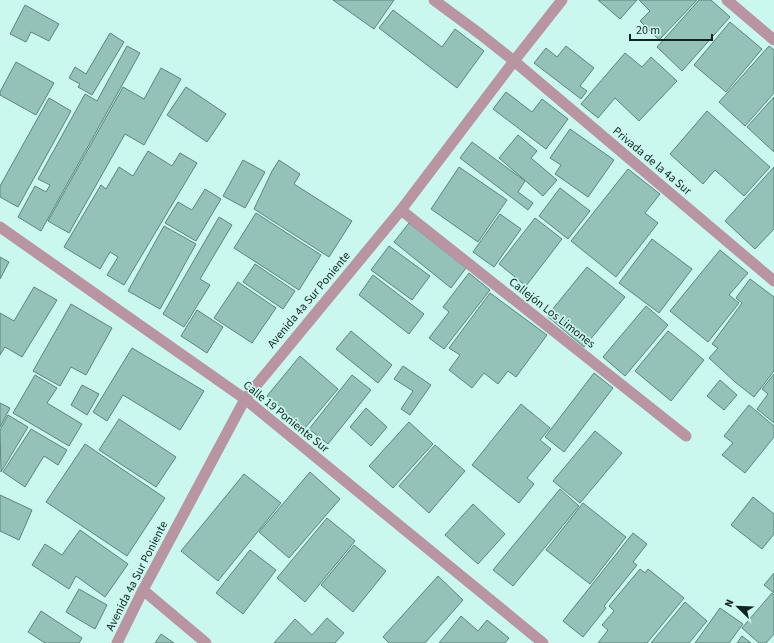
<svg xmlns="http://www.w3.org/2000/svg" width="774" height="643" font-family="'Source Sans 3',sans-serif">
	<style>
		.building { fill: #95c2b8; stroke: #59857c }
		.lines { fill: none; stroke-linecap: round; stroke-linejoin: round }
		.minor { stroke: #b995a4; stroke-width: 11 }
		.labels { text-anchor: middle; dominant-baseline: central; stroke-width: 3.5; stroke-linejoin: round; paint-order: stroke }
		.street-label { font-size: 12px; fill: #122420; stroke: #caf8ee }
	</style>
	<rect width="100%" height="100%" fill="#caf8ee"/>
	<g class="building">
		<polygon points="333,0 394,0 374,29"/>
		<polygon points="598,0 637,0 620,19"/>
		<polygon points="639,0 697,0 659,40 640,21 650,11"/>
		<polygon points="699,0 711,0 730,17 682,71 657,47"/>
		<polygon points="25,5 59,24 49,41 31,32 26,42 10,34"/>
		<polygon points="393,10 442,47 455,29 484,51 457,88 379,28"/>
		<polygon points="730,22 762,49 726,92 694,65"/>
		<polygon points="110,33 124,42 92,95 78,87 80,84 69,78 75,67 86,74"/>
		<polygon points="127,46 140,53 41,231 18,217 35,186 46,192 50,185 38,179 85,94 97,101"/>
		<polygon points="566,46 594,68 580,86 587,91 581,99 534,63 546,48 557,57"/>
		<polygon points="769,46 774,50 774,93 745,126 719,102"/>
		<polygon points="625,53 642,67 651,57 677,81 639,121 615,98 598,118 581,104"/>
		<polygon points="16,62 54,83 36,115 0,95 0,92"/>
		<polygon points="161,68 181,79 144,145 125,134 69,233 48,221 123,87 144,99"/>
		<polygon points="186,87 226,114 207,142 167,115"/>
		<polygon points="506,92 532,112 542,99 568,119 546,149 493,109"/>
		<polygon points="774,97 774,152 747,127"/>
		<polygon points="49,98 71,111 18,207 0,197 0,186"/>
		<polygon points="707,111 770,167 744,196 715,170 703,184 670,154"/>
		<polygon points="570,129 614,160 588,197 555,174 561,165 550,158"/>
		<polygon points="518,135 537,151 531,158 557,180 543,196 499,158"/>
		<polygon points="472,142 525,181 518,192 533,203 528,210 460,158"/>
		<polygon points="148,151 172,166 180,153 197,163 124,285 107,275 118,257 110,252 100,269 64,247 101,185 106,189 119,167 133,176"/>
		<polygon points="243,160 265,172 245,208 223,196"/>
		<polygon points="279,160 300,174 294,184 352,221 329,257 254,209 272,171"/>
		<polygon points="459,167 507,200 478,242 431,209"/>
		<polygon points="774,167 774,229 755,249 725,221"/>
		<polygon points="628,169 660,194 645,213 658,223 616,277 571,241"/>
		<polygon points="560,188 590,211 568,239 539,216"/>
		<polygon points="205,189 221,199 196,241 165,223 178,202 192,210"/>
		<polygon points="256,213 321,255 299,290 234,248"/>
		<polygon points="500,214 521,229 494,267 473,252"/>
		<polygon points="219,217 232,225 200,279 210,285 184,327 163,314"/>
		<polygon points="535,218 562,239 526,286 499,264"/>
		<polygon points="409,223 466,268 451,288 394,242"/>
		<polygon points="164,226 196,244 160,309 128,291"/>
		<polygon points="652,239 692,269 659,313 619,283"/>
		<polygon points="389,246 430,276 412,300 371,270"/>
		<polygon points="720,250 748,273 729,295 739,303 708,342 670,311"/>
		<polygon points="0,257 9,262 0,279"/>
		<polygon points="255,264 295,291 283,309 243,282"/>
		<polygon points="587,267 625,297 584,347 547,316"/>
		<polygon points="469,273 490,290 444,349 429,338 449,312 443,307"/>
		<polygon points="373,275 424,314 409,334 359,295"/>
		<polygon points="750,279 774,297 774,371 754,397 735,382 709,358 718,348 712,344 742,303 736,298"/>
		<polygon points="238,282 276,308 252,343 214,318"/>
		<polygon points="34,287 57,300 22,357 5,347 0,355 0,313 14,321"/>
		<polygon points="490,293 547,335 516,377 508,371 498,384 484,373 472,388 449,370 460,355 449,348"/>
		<polygon points="71,304 112,328 86,375 71,367 60,386 33,371"/>
		<polygon points="646,306 668,325 625,376 603,357"/>
		<polygon points="197,310 223,327 207,353 181,336"/>
		<polygon points="351,331 392,365 378,383 336,349"/>
		<polygon points="668,331 704,360 671,401 635,371"/>
		<polygon points="132,348 204,391 180,430 123,395 107,421 93,412"/>
		<polygon points="300,356 338,389 305,428 267,396"/>
		<polygon points="403,366 431,385 410,415 401,409 413,391 394,379"/>
		<polygon points="594,373 613,388 564,452 545,437"/>
		<polygon points="774,374 774,423 757,409 768,394 762,389"/>
		<polygon points="35,375 57,388 47,403 82,424 69,446 13,413"/>
		<polygon points="352,375 371,390 328,444 309,429"/>
		<polygon points="720,380 737,395 724,410 707,396"/>
		<polygon points="82,385 99,394 87,415 71,405"/>
		<polygon points="0,403 10,408 0,427"/>
		<polygon points="521,404 550,428 540,440 551,449 527,478 534,484 519,503 472,465"/>
		<polygon points="749,405 774,426 774,437 745,473 722,455 733,443 724,436"/>
		<polygon points="366,408 387,427 371,446 350,427"/>
		<polygon points="8,415 28,427 1,472 0,430"/>
		<polygon points="119,419 176,457 156,487 99,450"/>
		<polygon points="409,422 433,444 393,488 369,466"/>
		<polygon points="31,429 67,450 58,465 44,456 25,487 3,472"/>
		<polygon points="595,431 622,453 580,503 553,481"/>
		<polygon points="85,444 165,498 127,556 46,502"/>
		<polygon points="435,445 465,471 429,513 399,486"/>
		<polygon points="310,472 340,499 289,558 259,532"/>
		<polygon points="244,474 281,503 218,581 181,551"/>
		<polygon points="560,489 579,506 513,586 493,570"/>
		<polygon points="0,495 32,510 19,540 0,531"/>
		<polygon points="753,497 774,514 774,534 762,549 731,525"/>
		<polygon points="583,503 626,537 590,584 546,550"/>
		<polygon points="473,504 505,534 478,564 445,535"/>
		<polygon points="327,518 355,541 305,602 277,578"/>
		<polygon points="80,530 128,564 105,597 76,576 69,589 32,565 45,544 62,555"/>
		<polygon points="633,533 647,544 633,562 637,565 604,606 606,608 583,637 563,621"/>
		<polygon points="354,545 386,571 353,612 321,585"/>
		<polygon points="250,550 276,570 243,614 216,593"/>
		<polygon points="640,569 645,573 648,569 684,598 647,643 598,643 608,630 602,625 614,611 609,606"/>
		<polygon points="774,573 774,593 764,585"/>
		<polygon points="438,576 463,600 425,643 389,643 383,637"/>
		<polygon points="79,589 107,605 95,629 66,612"/>
		<polygon points="772,593 774,595 774,634 766,643 759,643 742,628"/>
		<polygon points="685,602 707,621 689,643 651,643"/>
		<polygon points="720,608 743,624 729,643 695,643"/>
		<polygon points="41,611 82,638 79,643 45,643 28,632"/>
		<polygon points="461,616 478,631 487,620 509,638 505,643 439,643"/>
		<polygon points="327,618 344,633 335,643 274,643 295,619 312,635"/>
		<polygon points="161,634 174,643 155,643"/>
		<polygon points="742,636 751,643 737,643"/>
	</g>
	<g class="lines">
		<g class="minor">
			<polyline points="434,0 480,34 514,61 774,281"/>
			<polyline points="727,0 774,40"/>
			<polyline points="401,210 686,436"/>
			<polyline points="0,227 245,399 543,643"/>
			<polyline points="143,590 206,643"/>
			<polyline points="117,643 143,590 245,399 401,210 514,61 562,0"/>
		</g>
	</g>
	<g class="labels">
		<g class="street-label">
			<text transform="translate(652 161) rotate(40)">Privada de la 4a Sur</text>
			<text transform="translate(309 300) rotate(-50)">Avenida 4a Sur Poniente</text>
			<text transform="translate(552 313) rotate(38)">Callejón Los Limones</text>
			<text transform="translate(286 417) rotate(39)">Calle 19 Poniente Sur</text>
			<text transform="translate(137 576) rotate(-63)">Avenida 4a Sur Poniente</text>
		</g>
	</g>
	<g transform="translate(738 607) rotate(293)" stroke="#caf8ee" stroke-width="3" paint-order="stroke">
	<path d="M0-3L7 15L0 10L-7 15Z" fill="#122420"/>
	<text y="-6" font-size="11" font-weight="bold" text-anchor="middle" fill="#122420">N</text>
	</g>
	<path d="M630 34v6h82v-6" fill="none" stroke="#122420" stroke-width="2"/>
	<text x="636" y="34" font-size="12" fill="#122420" stroke="#caf8ee" stroke-width="3" paint-order="stroke">20 m</text>
</svg>
